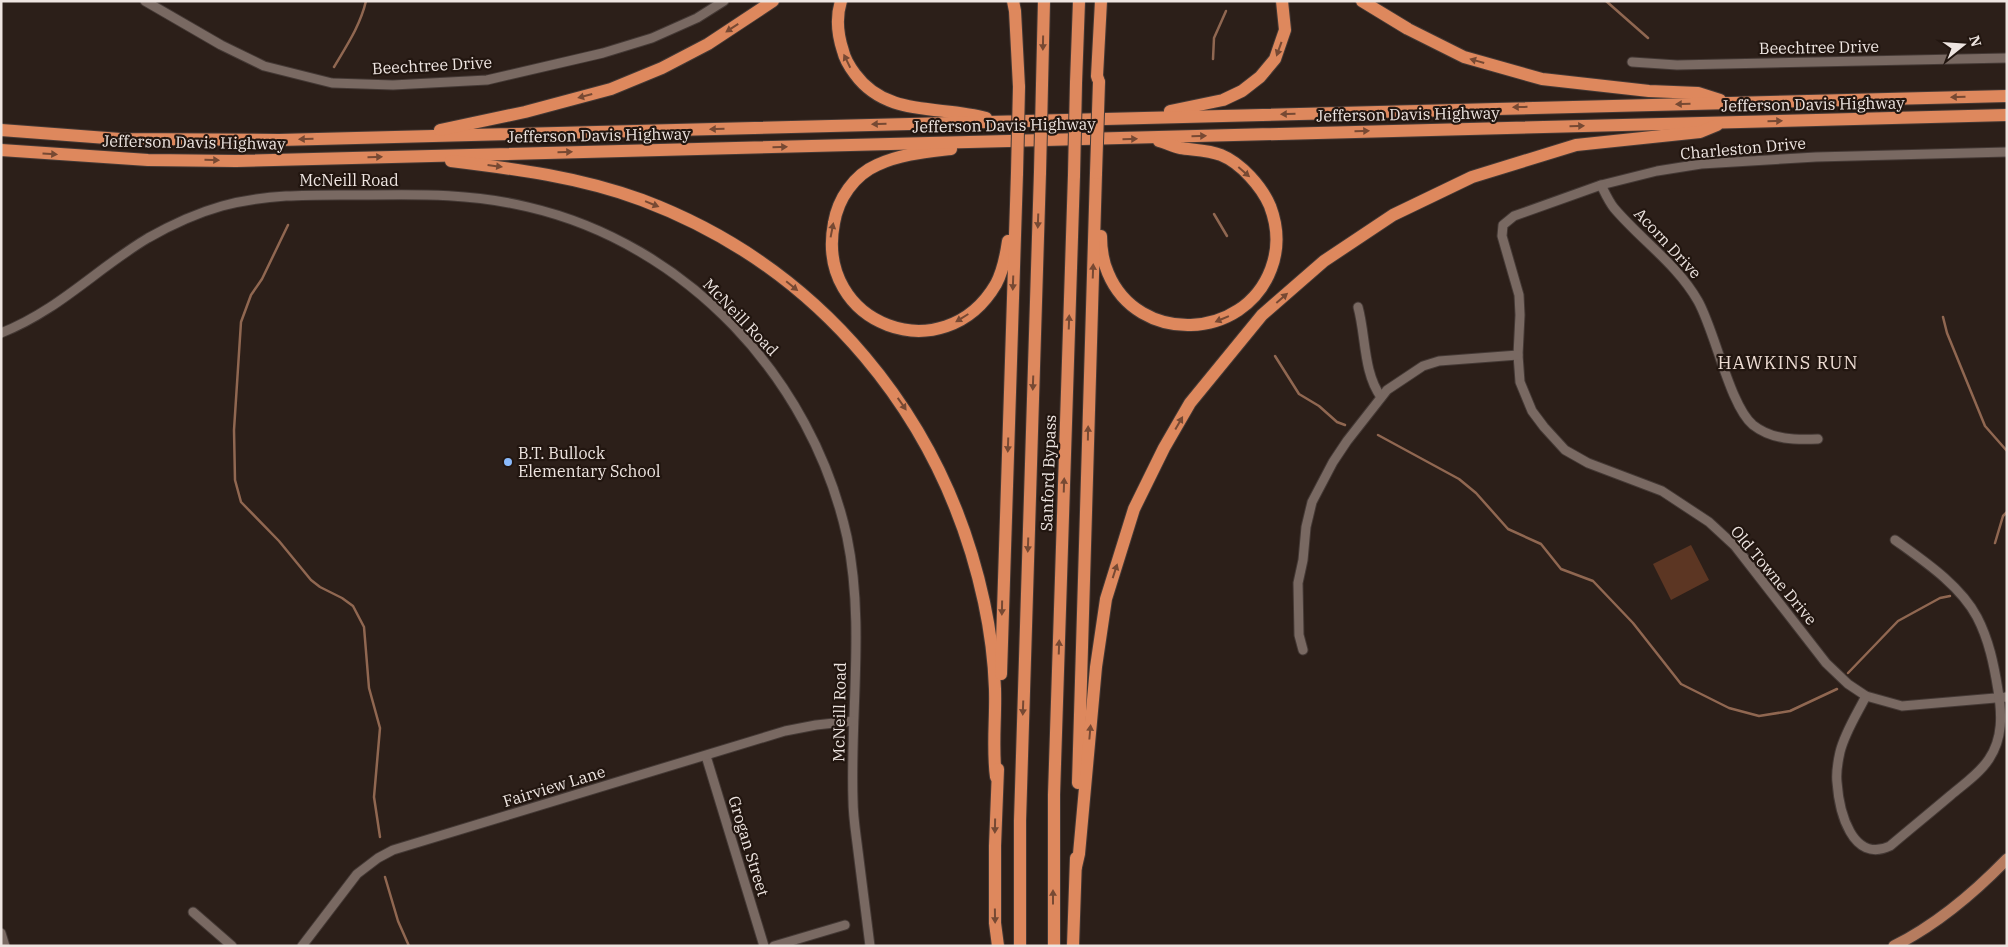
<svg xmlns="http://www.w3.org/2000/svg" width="2008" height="947" font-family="'IBM Plex Serif',serif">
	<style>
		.green { fill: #5c3623 }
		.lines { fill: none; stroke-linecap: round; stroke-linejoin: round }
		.stream { stroke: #906751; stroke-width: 2.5 }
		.minor-casing { stroke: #443935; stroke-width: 11 }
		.major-casing { stroke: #443935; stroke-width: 13 }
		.highway-casing { stroke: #443935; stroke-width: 14 }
		.minor { stroke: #796962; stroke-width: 9 }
		.major { stroke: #b67c5f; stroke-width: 11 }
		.highway { stroke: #de885d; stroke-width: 12 }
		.highway-bridge-casing { stroke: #443935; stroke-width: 14; stroke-linecap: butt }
		.highway-bridge { stroke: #de885d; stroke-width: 12 }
		.oneway { fill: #774933 }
		.poi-dot { fill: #8abafc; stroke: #221610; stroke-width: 2 }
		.labels { text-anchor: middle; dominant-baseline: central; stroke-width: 4.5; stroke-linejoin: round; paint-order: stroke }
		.street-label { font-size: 16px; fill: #eee5e1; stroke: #221610 }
		.poi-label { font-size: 16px; fill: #eee5e1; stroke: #221610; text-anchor: start }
		.neighbourhood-label { font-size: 18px; letter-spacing: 1px; fill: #eddcd3; stroke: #221610 }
	</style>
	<rect width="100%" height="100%" fill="#2c1f19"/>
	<polygon class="green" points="1691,545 1709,580 1671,600 1653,564"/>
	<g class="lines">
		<g class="stream">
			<polyline points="1606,1 1648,38"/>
			<polyline points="1213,59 1214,38 1226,11"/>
			<path d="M334,67C347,45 360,26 366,1"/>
			<polyline points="1214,214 1227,236"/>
			<polyline points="288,225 262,279 251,295 241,322 234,430 235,480 241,502 279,541 311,580 320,587 342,598 353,606 364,627 369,688 380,728 374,797 380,837"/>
			<polyline points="1943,317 1947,333 1985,426 2007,451"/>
			<polyline points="1275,356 1299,394 1319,406 1337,422 1345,425"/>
			<polyline points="1378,435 1459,479 1476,493 1508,529 1541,544 1561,569 1593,581 1633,623 1681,684 1729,708 1759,716 1790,711 1837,689"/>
			<polyline points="1995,543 2003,516 2007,512"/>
			<polyline points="1848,673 1898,621 1940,598 1950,596"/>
			<polyline points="385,877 398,921 409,946"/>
		</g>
		<g class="minor-casing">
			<g id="minor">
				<polyline points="145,1 221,45 264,66 332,83 393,85 487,80 603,53 652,38 697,18 724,1"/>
				<polyline points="1632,62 1677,65 2007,58"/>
				<polyline points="2007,152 1816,157 1701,164 1657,171 1601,185 1514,216 1503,225 1502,236 1519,295 1520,315 1518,355 1520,382 1532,411 1544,427 1565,450 1588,463 1662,491 1709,522 1735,546 1826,663 1848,684 1866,696 1902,706 2007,697"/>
				<path d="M1601,185C1605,193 1609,202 1614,208C1641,240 1677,264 1698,301C1715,331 1730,406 1753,425C1772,440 1796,440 1818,439"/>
				<path d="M1358,307C1366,336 1363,372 1381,397"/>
				<path d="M1,333C59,310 96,269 148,238C171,225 197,213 222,206C270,193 319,195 368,195C422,194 475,194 528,207C687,244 812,378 847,537C865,623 850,713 853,800C853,817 856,834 858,851C862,883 866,914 870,946"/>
				<polyline points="1303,650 1299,635 1298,583 1303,560 1306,527 1312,502 1333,462 1347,441 1387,390 1423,366 1439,361 1518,355"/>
				<path d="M1866,696C1857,714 1845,732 1840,752C1838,761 1836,773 1837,782C1839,811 1852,864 1890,846C1910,829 1931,812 1951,795C1964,784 1980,773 1989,759C2003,738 2002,714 1998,690C1994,665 1989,640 1977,617C1960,585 1924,561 1895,540"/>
				<polyline points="706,756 764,946"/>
				<polyline points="193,912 232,946"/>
				<polyline points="1,933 5,946"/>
				<polyline points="302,946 357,874 378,858 393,850 785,731 816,725 853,721"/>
				<polyline points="774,946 845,925"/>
			</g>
		</g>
		<g class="major-casing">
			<path id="major" d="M1894,946C1936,925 1975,892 2007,859"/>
		</g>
		<g class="highway-casing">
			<g id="highway">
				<path d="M841,1C836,17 838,36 843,51C845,60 849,66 855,74C887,118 941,105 986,118"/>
				<polyline points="1013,1 1015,11 1019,87"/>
				<polyline points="1362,1 1408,29 1464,57 1542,79 1649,91 1698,93 1720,100"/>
				<polyline points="1099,82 1097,76 1101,1"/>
				<polyline points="1076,83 1079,1"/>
				<polyline points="1042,85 1044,1"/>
				<polyline points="1170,111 1223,100 1242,91 1260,77 1275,59 1285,30 1282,1"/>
				<polyline points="1,130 120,139 279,140 2007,96"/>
				<polyline points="440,130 525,112 611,89 662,68 708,44 773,1"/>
				<path d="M951,149C926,152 901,154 877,165C854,175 838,199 834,223C814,325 944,373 996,284C1003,271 1006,255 1008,241"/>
				<polyline points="1,150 148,160 236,161 2007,115"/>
				<path d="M451,161C516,169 580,177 642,200C820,267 944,417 984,602C990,630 994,660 995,689C996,718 992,748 996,777"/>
				<path d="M1101,236C1101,248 1103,262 1108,273C1138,345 1244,341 1271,269C1279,248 1278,227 1270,206C1262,187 1241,163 1221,155C1209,150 1193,150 1180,148C1173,146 1166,143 1159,141"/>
				<polyline points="1001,674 1017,173"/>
				<polyline points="1078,783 1096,173"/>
				<polyline points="1076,867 1079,854 1096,667 1106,599 1134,509 1164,448 1190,403 1262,315 1324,261 1393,215 1472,177 1576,145 1700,132 1717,125"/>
				<polyline points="998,946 995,923 995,846 998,769"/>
				<polyline points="1020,946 1020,821 1040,172"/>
				<polyline points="1054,946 1054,795 1074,175"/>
				<polyline points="1073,946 1076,858"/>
			</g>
		</g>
		<use href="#minor" class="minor"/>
		<use href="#major" class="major"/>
		<use href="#highway" class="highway"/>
		<g class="highway-bridge-casing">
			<g id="highway-bridge">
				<polyline points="1040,172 1042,85"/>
				<polyline points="1017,173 1019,87"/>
				<polyline points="1096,173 1099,82"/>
				<polyline points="1074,175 1076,83"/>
			</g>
		</g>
		<use href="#highway-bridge" class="highway-bridge"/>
	</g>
	<defs><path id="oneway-solid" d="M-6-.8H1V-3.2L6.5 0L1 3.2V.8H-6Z" transform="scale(1.25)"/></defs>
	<g class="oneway">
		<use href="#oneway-solid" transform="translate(732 28) rotate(147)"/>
		<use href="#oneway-solid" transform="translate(1043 43) rotate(91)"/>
		<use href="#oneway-solid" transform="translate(1279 49) rotate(110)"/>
		<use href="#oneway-solid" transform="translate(847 61) rotate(-116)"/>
		<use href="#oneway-solid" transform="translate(1477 61) rotate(-164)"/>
		<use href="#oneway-solid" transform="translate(585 96) rotate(165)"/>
		<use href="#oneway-solid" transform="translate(1958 97) rotate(179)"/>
		<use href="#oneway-solid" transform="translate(1683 104) rotate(179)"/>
		<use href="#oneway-solid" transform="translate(1520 107) rotate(179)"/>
		<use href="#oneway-solid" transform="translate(1288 114) rotate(179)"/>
		<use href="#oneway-solid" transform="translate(1775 121) rotate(-1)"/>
		<use href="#oneway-solid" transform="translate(879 124) rotate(178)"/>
		<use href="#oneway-solid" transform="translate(1577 126) rotate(-2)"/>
		<use href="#oneway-solid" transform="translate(717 129) rotate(179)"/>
		<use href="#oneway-solid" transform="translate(1362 131) rotate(-2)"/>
		<use href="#oneway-solid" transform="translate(1199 136) rotate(-1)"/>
		<use href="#oneway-solid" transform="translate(306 139) rotate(179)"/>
		<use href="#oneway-solid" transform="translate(1130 139) rotate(-1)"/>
		<use href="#oneway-solid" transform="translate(780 147) rotate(-2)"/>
		<use href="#oneway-solid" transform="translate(565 152) rotate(-1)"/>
		<use href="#oneway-solid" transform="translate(50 154) rotate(3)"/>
		<use href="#oneway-solid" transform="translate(375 157) rotate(-2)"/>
		<use href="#oneway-solid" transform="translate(212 160) rotate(1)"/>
		<use href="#oneway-solid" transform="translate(495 166) rotate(7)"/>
		<use href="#oneway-solid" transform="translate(1244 172) rotate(41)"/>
		<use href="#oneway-solid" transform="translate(652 204) rotate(22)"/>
		<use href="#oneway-solid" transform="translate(1038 221) rotate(92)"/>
		<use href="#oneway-solid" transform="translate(832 230) rotate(-79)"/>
		<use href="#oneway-solid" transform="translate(1093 271) rotate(-88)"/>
		<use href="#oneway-solid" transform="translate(1013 283) rotate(92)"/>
		<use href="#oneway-solid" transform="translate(792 286) rotate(39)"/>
		<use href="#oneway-solid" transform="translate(1282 298) rotate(-41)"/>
		<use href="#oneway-solid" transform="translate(962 318) rotate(148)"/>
		<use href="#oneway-solid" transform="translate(1222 319) rotate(157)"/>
		<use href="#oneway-solid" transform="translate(1069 322) rotate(-88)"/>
		<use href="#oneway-solid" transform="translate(1033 383) rotate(92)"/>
		<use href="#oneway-solid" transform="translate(902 404) rotate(55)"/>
		<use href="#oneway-solid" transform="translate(1179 423) rotate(-60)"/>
		<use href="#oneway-solid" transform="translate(1088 433) rotate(-89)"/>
		<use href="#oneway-solid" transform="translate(1008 445) rotate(92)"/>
		<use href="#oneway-solid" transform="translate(1064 485) rotate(-88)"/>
		<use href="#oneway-solid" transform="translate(1028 545) rotate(92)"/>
		<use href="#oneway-solid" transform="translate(1115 571) rotate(-72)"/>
		<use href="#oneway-solid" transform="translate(1002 608) rotate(91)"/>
		<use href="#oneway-solid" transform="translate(1059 647) rotate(-88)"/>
		<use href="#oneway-solid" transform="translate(1023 708) rotate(92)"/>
		<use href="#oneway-solid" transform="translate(1090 732) rotate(-85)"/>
		<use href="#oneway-solid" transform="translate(995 826) rotate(91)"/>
		<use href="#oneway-solid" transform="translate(1053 897) rotate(-90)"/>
		<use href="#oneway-solid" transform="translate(995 916) rotate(89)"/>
	</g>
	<circle class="poi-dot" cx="508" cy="462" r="5"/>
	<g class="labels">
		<g class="street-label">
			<text transform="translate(1819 47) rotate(-1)">Beechtree Drive</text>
			<text transform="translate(432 65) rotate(-3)">Beechtree Drive</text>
			<text transform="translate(1813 104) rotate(-1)">Jefferson Davis Highway</text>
			<text transform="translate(1408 114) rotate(-1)">Jefferson Davis Highway</text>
			<text transform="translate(1004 125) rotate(-1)">Jefferson Davis Highway</text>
			<text transform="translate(599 135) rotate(-1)">Jefferson Davis Highway</text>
			<text transform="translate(194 142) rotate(1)">Jefferson Davis Highway</text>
			<text transform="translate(1743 148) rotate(-5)">Charleston Drive</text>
			<text x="349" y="180">McNeill Road</text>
			<text transform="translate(1668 243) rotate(47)">Acorn Drive</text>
			<text transform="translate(741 317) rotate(46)">McNeill Road</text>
			<text transform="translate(1048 473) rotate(-88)">Sanford Bypass</text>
			<text transform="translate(1774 575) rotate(50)">Old Towne Drive</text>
			<text transform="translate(839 712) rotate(-89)">McNeill Road</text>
			<text transform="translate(554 786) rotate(-17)">Fairview Lane</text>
			<text transform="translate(749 846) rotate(73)">Grogan Street</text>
		</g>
		<g class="poi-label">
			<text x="518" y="453">B.T. Bullock<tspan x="518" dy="18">Elementary School</tspan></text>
		</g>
		<g class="neighbourhood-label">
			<text x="1788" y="362">HAWKINS RUN</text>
		</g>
	</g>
	<rect width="2008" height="947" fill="none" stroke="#eee5e1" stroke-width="5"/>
	<g transform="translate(1963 45) rotate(73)" stroke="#221610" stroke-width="4" paint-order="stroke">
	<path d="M0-4L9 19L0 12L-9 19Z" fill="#eee5e1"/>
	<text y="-8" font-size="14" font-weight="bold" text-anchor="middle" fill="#eee5e1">N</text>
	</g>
</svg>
